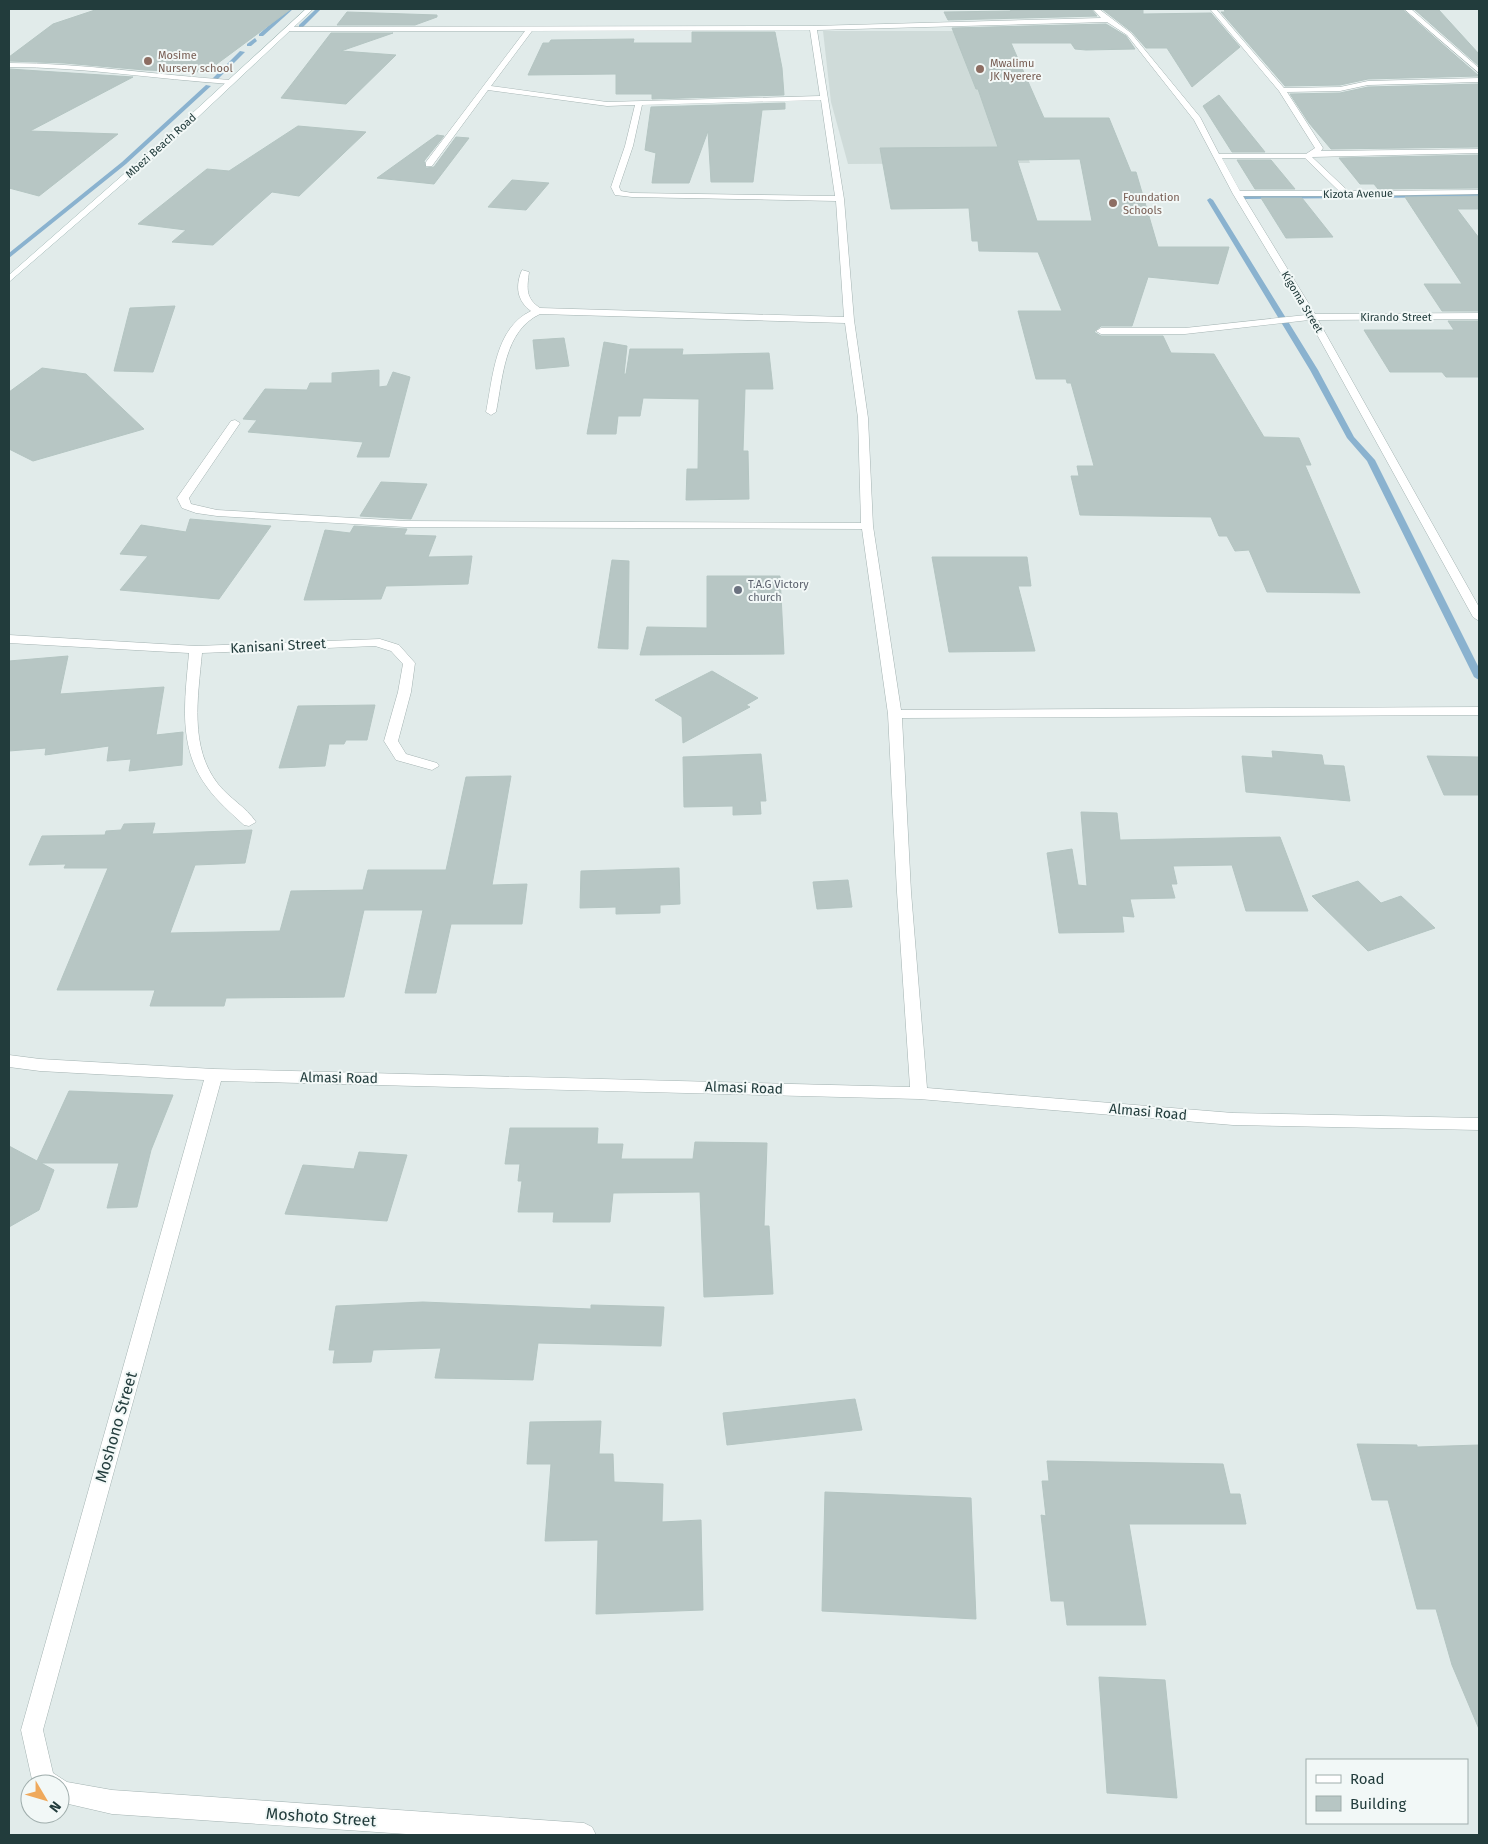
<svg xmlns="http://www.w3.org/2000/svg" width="1488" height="1844" font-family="'Fira Sans',sans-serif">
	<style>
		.built { fill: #cfdbd9 }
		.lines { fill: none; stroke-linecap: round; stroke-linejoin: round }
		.stream { fill: #8ab2cf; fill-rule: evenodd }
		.building { fill: #b7c6c4; stroke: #b4c5c2; fill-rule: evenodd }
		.street-casing { stroke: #a4b3b2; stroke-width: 1 }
		.secondary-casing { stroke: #a0b7b5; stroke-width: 1 }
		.street { fill: #fff; fill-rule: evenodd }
		.secondary { fill: #fff; fill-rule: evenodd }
		.education-dot { fill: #8d6e63; stroke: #f2f8f7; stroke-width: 2 }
		.worship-dot { fill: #6b7280; stroke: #f2f8f7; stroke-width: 2 }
		.labels { text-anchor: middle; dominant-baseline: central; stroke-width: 4; stroke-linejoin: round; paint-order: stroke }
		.far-education-label { font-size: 11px; fill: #785e54; stroke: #f2f8f7; text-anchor: start }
		.far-street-label { font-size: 11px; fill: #223c3c; stroke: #f2f8f7 }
		.far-worship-label { font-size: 11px; fill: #5b616d; stroke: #f2f8f7; text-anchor: start }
		.street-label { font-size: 14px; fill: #223c3c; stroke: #f2f8f7 }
		.near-street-label { font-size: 16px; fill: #223c3c; stroke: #f2f8f7 }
	</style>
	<rect width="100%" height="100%" fill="#e1ebea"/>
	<polygon class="built" points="823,31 982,31 1030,163 848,164 831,102"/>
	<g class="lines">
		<g class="stream">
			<polygon points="288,9 293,9 263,36 259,36 259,34"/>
			<polygon points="316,9 321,9 303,27 299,27 299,25"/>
			<polygon points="255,38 257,41 251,46 247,46 247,44"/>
			<polygon points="240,51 245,52 216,81 212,81 212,79"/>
			<polygon points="206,85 211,86 126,164 9,258 9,253 122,162"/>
			<polygon points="1479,193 1479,197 1245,199 1242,197 1245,195"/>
			<polygon points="1210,198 1213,200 1318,370 1354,437 1375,460 1479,668 1479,680 1474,677 1367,461 1347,438 1310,370 1207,200"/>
		</g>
	</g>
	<g class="building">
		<polygon points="98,9 291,9 206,72 145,70 64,63 9,61 9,57 53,24"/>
		<polygon points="1010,9 1091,9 1097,16 948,20 944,12 1011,11"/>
		<polygon points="1102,9 1143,9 1143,14 1211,13 1240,47 1192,87 1167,48 1146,48 1132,32"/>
		<polygon points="1224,9 1402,9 1479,76 1368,79 1340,85 1285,86 1221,12 1225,12"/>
		<polygon points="1414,9 1438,9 1479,54 1479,66"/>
		<polygon points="347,12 437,15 437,17 415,25 337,25"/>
		<path d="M1106,24L1126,36L1135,49L1086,50L1075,49L1071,43H1011L1044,118H1109L1131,172H1136L1158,247H1229L1218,284L1148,277L1132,326H1101L1094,332L1101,336H1163L1171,353L1214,354L1264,437L1299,438L1311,465H1305L1360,593L1267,592L1249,550L1235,551L1227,536H1219L1211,517L1080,515L1071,476H1079L1077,466H1094L1071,383H1067L1066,379H1036L1018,311H1062L1038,252L979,251L978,241H972L969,208L891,209L880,148L998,147L978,89H976L952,28ZM1080,159L1092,221H1037L1017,160Z"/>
		<polygon points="692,32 775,32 782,68 784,95 652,99 652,94 616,94 616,74 528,75 543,43 549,43 551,40 634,39 633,43 692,43"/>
		<polygon points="331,33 393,33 341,51 396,55 346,104 281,98"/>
		<polygon points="9,69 133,77 30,131 118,134 39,196 9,188"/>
		<polygon points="1479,84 1479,147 1331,149 1309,123 1290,94 1340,93 1368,87"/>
		<polygon points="1219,95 1265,152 1232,152 1203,106"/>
		<polygon points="785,103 785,109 762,110 753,182 711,182 708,131 689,183 652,183 656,153 645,150 651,107"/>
		<polygon points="298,126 366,132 299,196 272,192 213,245 172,242 186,230 138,224 207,169 229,171"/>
		<polygon points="437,135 444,136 424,161 426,168 434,167 456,137 469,138 434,184 377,178"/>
		<polygon points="1479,155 1479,188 1378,189 1374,184 1360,184 1339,158"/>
		<polygon points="1237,160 1271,160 1295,189 1255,189"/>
		<polygon points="512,180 549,183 526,210 488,207"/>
		<polygon points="1479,196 1479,209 1457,209 1479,238 1479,311 1442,311 1424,284 1462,284 1405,197"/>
		<polygon points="1261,198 1302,198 1333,237 1286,238"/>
		<polygon points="175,306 153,372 114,371 130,308"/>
		<polygon points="1448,321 1479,321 1479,377 1446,377 1442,372 1390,372 1364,330 1454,330"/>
		<polygon points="564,338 569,366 536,369 533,340"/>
		<polygon points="604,342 627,346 624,374 626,374 630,349 683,349 682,355 769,353 773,389 745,389 743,451 748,451 749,499 686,500 687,469 698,469 699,399 643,398 640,416 618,416 616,434 587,434"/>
		<polygon points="42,368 86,374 144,429 33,461 9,449 9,392"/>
		<polygon points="379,370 379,387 387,386 393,372 410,377 389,457 357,457 363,442 248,432 257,420 243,419 265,389 307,390 310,383 332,383 332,373"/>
		<polygon points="381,482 427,484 411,519 360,516"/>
		<polygon points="190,519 271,526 219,599 120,590 148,556 120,554 141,525 186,532"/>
		<polygon points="354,526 407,529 404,535 436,536 428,557 472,556 468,584 386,586 381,599 304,600 325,530 350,533"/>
		<polygon points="932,557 1027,557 1031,586 1018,586 1035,651 949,652"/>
		<polygon points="612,560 629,561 628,649 598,648"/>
		<polygon points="707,576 780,576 784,654 640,655 647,627 707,628"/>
		<polygon points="68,656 60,694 164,687 156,735 183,732 182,765 129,771 131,759 107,761 109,746 45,755 46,748 9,751 9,661"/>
		<polygon points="712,671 758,698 746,705 750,707 683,743 682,717 655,700"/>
		<polygon points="375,705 367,740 346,740 344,744 329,744 325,766 279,768 298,706"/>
		<polygon points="1272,751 1322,755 1324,765 1344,766 1350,801 1246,792 1242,756 1273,758"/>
		<polygon points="761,754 766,801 760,801 761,814 733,815 733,806 684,807 683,757"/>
		<polygon points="1427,756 1479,757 1479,795 1444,795"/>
		<polygon points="511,776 492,885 527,884 522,924 451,924 436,993 405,993 423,910 364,910 344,997 226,998 224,1006 150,1006 155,990 57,990 108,868 64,868 66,864 29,865 42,836 105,835 106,831 121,830 124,824 155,823 152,834 252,830 245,863 195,865 170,933 280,931 291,891 363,890 368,870 446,870 466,777"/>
		<polygon points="1081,812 1117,813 1120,840 1280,837 1308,911 1246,911 1232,865 1173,866 1177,884 1171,884 1175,898 1130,899 1134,917 1122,916 1124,932 1059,933 1047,853 1072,849 1078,885 1087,886"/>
		<polygon points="679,868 680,904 660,905 660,913 616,914 616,907 580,908 581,871"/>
		<polygon points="848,880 852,907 817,909 813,882"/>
		<polygon points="1358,881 1381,903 1401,896 1435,928 1368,951 1312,896"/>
		<polygon points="69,1091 173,1095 151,1150 137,1207 107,1208 119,1163 41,1163 54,1170 39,1210 9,1227 9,1146 37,1161"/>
		<polygon points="510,1128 598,1128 597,1144 623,1144 621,1159 693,1159 695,1142 767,1143 764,1226 769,1226 773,1294 704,1297 700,1192 613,1193 610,1222 553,1222 554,1212 518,1212 522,1181 518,1181 520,1164 505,1164"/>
		<polygon points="359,1152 407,1155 387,1221 285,1214 303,1165 354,1169"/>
		<polygon points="423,1302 591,1309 591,1305 664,1307 661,1346 538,1343 533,1380 435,1378 441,1348 373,1350 371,1362 333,1363 335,1350 329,1350 336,1306"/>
		<polygon points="855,1399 862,1430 727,1445 723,1413"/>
		<polygon points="601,1421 599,1454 613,1454 614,1482 663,1484 662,1522 701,1520 703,1610 596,1614 598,1540 545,1541 551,1464 527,1464 530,1422"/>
		<polygon points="1357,1444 1417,1445 1417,1447 1479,1445 1479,1729 1452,1665 1436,1609 1417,1609 1388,1500 1372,1500"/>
		<polygon points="1047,1461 1223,1464 1230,1494 1240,1494 1246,1524 1129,1524 1146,1625 1067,1625 1064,1601 1051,1601 1041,1515 1046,1516 1042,1481 1049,1481"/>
		<polygon points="825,1492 971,1498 976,1619 822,1611"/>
		<polygon points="1099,1677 1165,1680 1177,1798 1107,1793"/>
	</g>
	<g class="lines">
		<g class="street-casing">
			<g id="street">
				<path d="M1093,9H1099L1131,33L1200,117L1219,154H1306L1315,148L1279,91L1210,9H1216L1284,88L1340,87L1368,81L1479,78V82L1368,85L1340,91L1287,92L1323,148L1321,151L1479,149V153L1312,157L1348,191L1479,190V194L1352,196L1348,197L1344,196H1243L1315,314L1479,313V319L1318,320L1479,607V621L1473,617L1309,320L1185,334H1101L1096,331L1101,328H1185L1306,315L1233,194L1194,120L1127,35L1107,22L817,30L844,199L854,320L868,418L873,526L901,710L1479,707V715L902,718L911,892L927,1088L1233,1113L1479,1118V1130L1233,1125L919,1099L221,1081L43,1730L53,1773L67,1782L112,1790L584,1823L592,1827L596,1835H421L112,1814L60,1802V1784H33L21,1730L204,1080L40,1071L9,1067V1055L40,1059L214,1069L910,1087L897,892L888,714L862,529L405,527L217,516L196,513L182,508L177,498L231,421L235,420L240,423L189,498L191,504L217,510L405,521L861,523L858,418L845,323L540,314C504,331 503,377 496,412L491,415L486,412C493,377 495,328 531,311C517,301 515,286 522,270L529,272C527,288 525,298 540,308L844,317L836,201L632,197L615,195L611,187L625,146L635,105L607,106L488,90L432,166H426V162L525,31H289L286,29L289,27L813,26L1101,18ZM810,30L820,96L607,102L491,86L532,31ZM821,100L835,196L632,193L621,191L619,187L633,146L642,105ZM1222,158H1305L1339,191H1240Z"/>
				<polygon points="1404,9 1411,9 1479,68 1479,73"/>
				<path d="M9,63C83,63 156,75 230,80L234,82L230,84C156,79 83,67 9,67Z"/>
				<path d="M9,635L196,646L380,639L399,645L415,663L411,692L398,741L406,754L437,763L439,766L432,770L396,760L384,741L398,692L403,664L391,651L375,646L202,653C198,697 189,747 218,784C229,798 246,807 256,822L249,826L244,825C231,813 217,801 207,787C177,747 185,699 189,653L9,643Z"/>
			</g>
		</g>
		<g class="secondary-casing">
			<polygon id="secondary" points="306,9 313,9 180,134 9,282 9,275 174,130"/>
		</g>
		<use href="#street" class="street"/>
		<use href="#secondary" class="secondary"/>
	</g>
	<g class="education-dot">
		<circle cx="148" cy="61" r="5"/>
		<circle cx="980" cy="69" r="5"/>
		<circle cx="1113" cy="203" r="5"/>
	</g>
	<circle class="worship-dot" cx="738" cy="590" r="5"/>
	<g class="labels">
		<g class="far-education-label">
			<text x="158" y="55">Mosime<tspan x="158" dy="13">Nursery school</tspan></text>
			<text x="990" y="63">Mwalimu<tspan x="990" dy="13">JK Nyerere</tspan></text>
			<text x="1123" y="197">Foundation<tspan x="1123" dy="13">Schools</tspan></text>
		</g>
		<g class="far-street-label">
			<text transform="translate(161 146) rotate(-42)">Mbezi Beach Road</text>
			<text transform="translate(1358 194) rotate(-1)">Kizota Avenue</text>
			<text transform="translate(1302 302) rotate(59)">Kigoma Street</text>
			<text x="1396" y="317">Kirando Street</text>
		</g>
		<g class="far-worship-label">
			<text x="748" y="584">T.A.G Victory<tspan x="748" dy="13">church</tspan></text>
		</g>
		<g class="street-label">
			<text transform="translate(278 646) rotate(-3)">Kanisani Street</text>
			<text transform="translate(339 1078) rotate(1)">Almasi Road</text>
			<text transform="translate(744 1088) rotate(2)">Almasi Road</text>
			<text transform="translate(1148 1112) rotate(5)">Almasi Road</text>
		</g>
		<g class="near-street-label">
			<text transform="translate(116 1427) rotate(-74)">Moshono Street</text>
			<text transform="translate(321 1817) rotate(4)">Moshoto Street</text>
		</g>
	</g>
	<rect width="1488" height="1844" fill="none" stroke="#223c3c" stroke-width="20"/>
	<rect x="1306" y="1759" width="162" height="65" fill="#f2f8f7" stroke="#9fadac"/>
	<rect x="1316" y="1775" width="25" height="8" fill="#ffffff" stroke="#9fadac"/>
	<text x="1350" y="1784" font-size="15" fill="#223c3c">Road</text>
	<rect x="1316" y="1796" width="25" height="15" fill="#b7c6c4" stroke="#9fadac"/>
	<text x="1350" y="1809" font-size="15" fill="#223c3c">Building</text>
	<g transform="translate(45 1799) rotate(128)"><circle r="24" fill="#f2f8f7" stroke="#9fadac"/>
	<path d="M0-4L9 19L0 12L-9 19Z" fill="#efa95c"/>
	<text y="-8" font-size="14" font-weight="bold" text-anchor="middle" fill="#223c3c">N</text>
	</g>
</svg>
